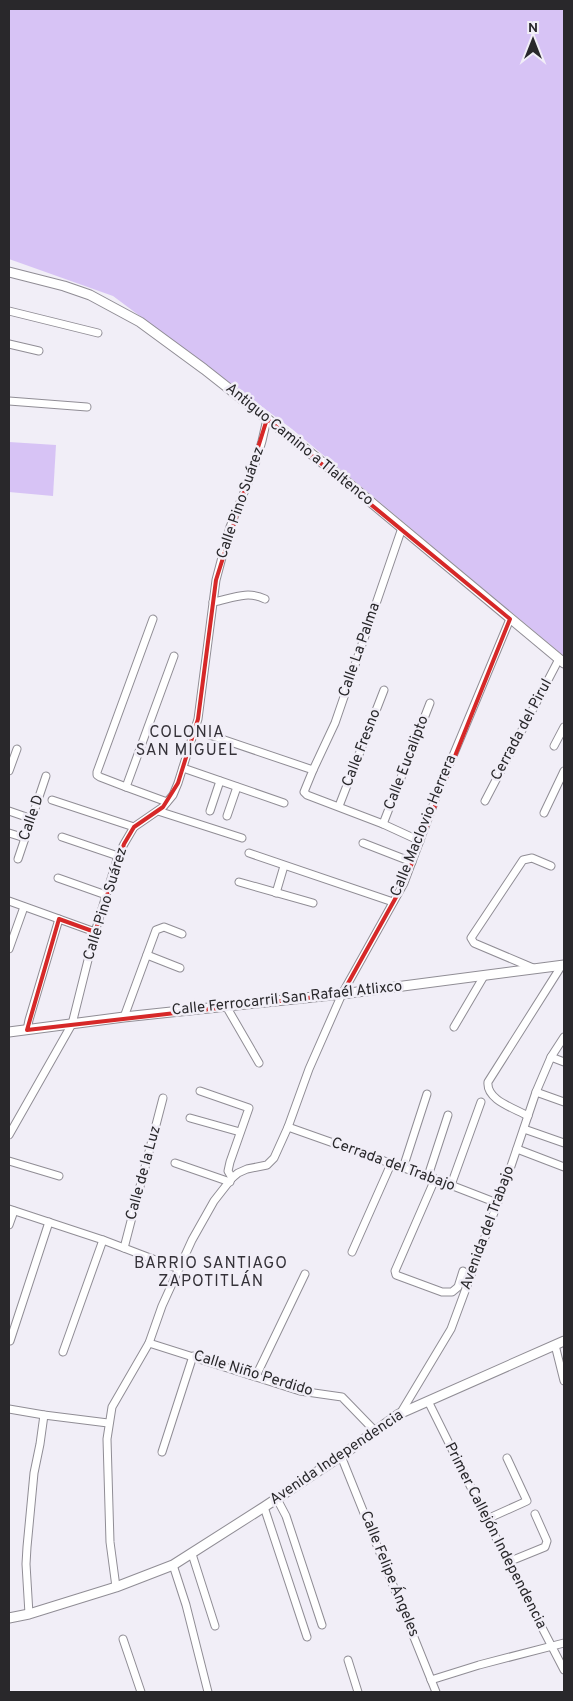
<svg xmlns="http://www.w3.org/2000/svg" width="573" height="1701" font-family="Overpass,sans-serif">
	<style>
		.green { fill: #d7c3f5 }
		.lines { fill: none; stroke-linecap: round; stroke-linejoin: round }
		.minor-casing { stroke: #908d95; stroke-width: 9 }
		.tertiary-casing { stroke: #908d95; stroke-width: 11 }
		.minor { stroke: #fff; stroke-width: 7 }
		.tertiary { stroke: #fff; stroke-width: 9 }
		.marked { fill: none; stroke: #d62828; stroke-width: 4; stroke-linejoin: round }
		.labels { text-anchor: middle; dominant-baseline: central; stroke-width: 5; stroke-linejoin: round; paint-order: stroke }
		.street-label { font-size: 15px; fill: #29282b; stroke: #f1eef7 }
		.neighbourhood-label { font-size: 16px; letter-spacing: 1px; fill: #353239; stroke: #f1eef7 }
	</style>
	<rect width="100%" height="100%" fill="#f1eef7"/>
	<g class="green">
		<polygon points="9,9 564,9 564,656 292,429 113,296 9,259"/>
		<polygon points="9,442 56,445 53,496 9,492"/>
	</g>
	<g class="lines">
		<g class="minor-casing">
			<g id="minor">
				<polyline points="9,311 98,333"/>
				<polyline points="9,344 39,351"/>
				<polyline points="9,401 87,407"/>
				<path d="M213,602C230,599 247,590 265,599"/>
				<polyline points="195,730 313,770 304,792 307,795 383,824 420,841"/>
				<polyline points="554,746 564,727"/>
				<polyline points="183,768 284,803"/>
				<polyline points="313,770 335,723 402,528"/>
				<polyline points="9,771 17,749"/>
				<polyline points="126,787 100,777 97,775 97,772 153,619"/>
				<polyline points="52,800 134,827"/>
				<polyline points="485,801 559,659"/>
				<polyline points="167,802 126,787 174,656"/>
				<polyline points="339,806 384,690"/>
				<polyline points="9,811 32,819"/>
				<polyline points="158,811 242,838"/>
				<polyline points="210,811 220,781"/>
				<polyline points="544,813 564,771"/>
				<polyline points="227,816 237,787"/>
				<polyline points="383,824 430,703"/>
				<polyline points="9,833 25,838"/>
				<polyline points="62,837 118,856"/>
				<polyline points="363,843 412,862"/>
				<polyline points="249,853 393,902"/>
				<polyline points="18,859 46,776"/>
				<polyline points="58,878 106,895"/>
				<polyline points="239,882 313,903"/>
				<polyline points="276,893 284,866"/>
				<polyline points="9,901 95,932"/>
				<polyline points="9,949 24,907"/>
				<polyline points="147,955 180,968"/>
				<polyline points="533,968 474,943 471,938 523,860 532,858 551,866"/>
				<polyline points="226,1006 259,1063"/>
				<polyline points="124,1017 156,930 164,927 182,934"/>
				<polyline points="454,1027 484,976"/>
				<polyline points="27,1030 29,1020 59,919"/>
				<polyline points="551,1057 564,1062"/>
				<polyline points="200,1091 249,1108 230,1162 228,1171 232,1178"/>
				<polyline points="536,1092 564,1102"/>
				<path d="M528,1116C514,1108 486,1100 488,1082L562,965"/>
				<polyline points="190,1118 240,1132"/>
				<polyline points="288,1127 435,1179 497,1203"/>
				<polyline points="524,1129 564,1143"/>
				<polyline points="9,1135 72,1024 95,932 118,856 124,844 134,827 163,807 173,795 178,783 198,719 216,580 230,527 254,468 262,441 267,419"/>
				<polyline points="517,1149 564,1167"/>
				<polyline points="9,1161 59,1176"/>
				<polyline points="175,1163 230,1182"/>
				<polyline points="403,1168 427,1094"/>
				<polyline points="428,1176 448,1115"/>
				<polyline points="435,1179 395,1271 396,1275 442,1292 452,1292 458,1287 463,1271"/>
				<polyline points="451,1185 481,1102"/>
				<polyline points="9,1209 103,1240 179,1269"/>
				<polyline points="9,1225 14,1211"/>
				<polyline points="124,1248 163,1098"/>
				<polyline points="352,1252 391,1164"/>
				<polyline points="10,1341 49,1222"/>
				<polyline points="149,1343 300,1391 342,1397 374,1430"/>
				<polyline points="555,1345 564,1381"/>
				<polyline points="63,1352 103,1240"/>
				<polyline points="256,1376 305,1274"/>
				<polyline points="428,1401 508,1562 564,1670"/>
				<polyline points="9,1409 44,1415 108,1423"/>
				<polyline points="400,1414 451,1329 509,1172 536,1092 551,1057 564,1037"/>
				<polyline points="162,1452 193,1356"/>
				<polyline points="341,1456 436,1692"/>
				<polyline points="277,1499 286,1516 322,1625"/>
				<polyline points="264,1507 307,1637"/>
				<polyline points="487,1519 527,1501 507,1458"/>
				<polyline points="192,1554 215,1626"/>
				<polyline points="508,1562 545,1547 547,1541 535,1514"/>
				<polyline points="173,1565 186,1605 208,1692"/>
				<polyline points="116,1587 110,1542 107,1439 112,1407 149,1343 162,1306 192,1240 214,1201 232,1178 238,1173 247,1169 267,1165 274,1158 288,1127 309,1069 342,994 404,883 440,787 510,619"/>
				<polyline points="29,1614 26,1564 27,1547 34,1473 40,1444 44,1415"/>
				<polyline points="123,1639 141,1692"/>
				<polyline points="348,1660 358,1692"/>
				<polyline points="431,1680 479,1665 564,1643"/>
			</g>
		</g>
		<g class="tertiary-casing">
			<g id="tertiary">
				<polyline points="9,272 64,286 90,295 140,322 204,369 342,478 564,663"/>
				<polyline points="9,1032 124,1017 342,994 564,965"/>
				<polyline points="9,1618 29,1614 116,1587 173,1565 264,1507 341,1456 399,1414 564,1341"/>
			</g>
		</g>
		<use href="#minor" class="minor"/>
		<use href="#tertiary" class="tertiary"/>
	</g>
	<path class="marked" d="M267,419L510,619L404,883L342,994L27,1030L59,919L95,932L124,844L134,827L163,807L178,783L198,719L216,580Z"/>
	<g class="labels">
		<g class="street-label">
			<text transform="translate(299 445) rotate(39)">Antiguo Camino a Tlaltenco</text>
			<text transform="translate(241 503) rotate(-71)">Calle Pino Suárez</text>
			<text transform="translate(360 650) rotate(-71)">Calle La Palma</text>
			<text transform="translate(522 730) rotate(-62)">Cerrada del Pirul</text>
			<text transform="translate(362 748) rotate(-69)">Calle Fresno</text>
			<text transform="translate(407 763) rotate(-69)">Calle Eucalipto</text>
			<text transform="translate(32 818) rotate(-71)">Calle D</text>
			<text transform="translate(424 826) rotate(-68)">Calle Maclovio Herrera</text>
			<text transform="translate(106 904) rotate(-73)">Calle Pino Suárez</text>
			<text transform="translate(287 999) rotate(-6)">Calle Ferrocarril San Rafaél Atlixco</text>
			<text transform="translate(393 1165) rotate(20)">Cerrada del Trabajo</text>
			<text transform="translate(144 1173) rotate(-75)">Calle de la Luz</text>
			<text transform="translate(488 1228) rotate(-70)">Avenida del Trabajo</text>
			<text transform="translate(253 1374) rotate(17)">Calle Niño Perdido</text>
			<text transform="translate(337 1458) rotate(-34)">Avenida Independencia</text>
			<text transform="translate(495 1536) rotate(63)">Primer Callejón Independencia</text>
			<text transform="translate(389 1574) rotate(68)">Calle Felipe Ángeles</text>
		</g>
		<g class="neighbourhood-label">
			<text x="187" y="733">COLONIA<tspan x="187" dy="18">SAN MIGUEL</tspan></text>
			<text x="211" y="1264">BARRIO SANTIAGO<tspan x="211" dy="18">ZAPOTITLÁN</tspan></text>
		</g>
	</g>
	<rect width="573" height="1701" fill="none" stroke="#29282b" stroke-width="20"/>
	<g transform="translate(533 40)" stroke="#f1eef7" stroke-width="4" paint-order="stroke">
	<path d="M0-4L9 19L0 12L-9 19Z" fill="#29282b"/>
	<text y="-8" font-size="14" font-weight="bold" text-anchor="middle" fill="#29282b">N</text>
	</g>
</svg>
